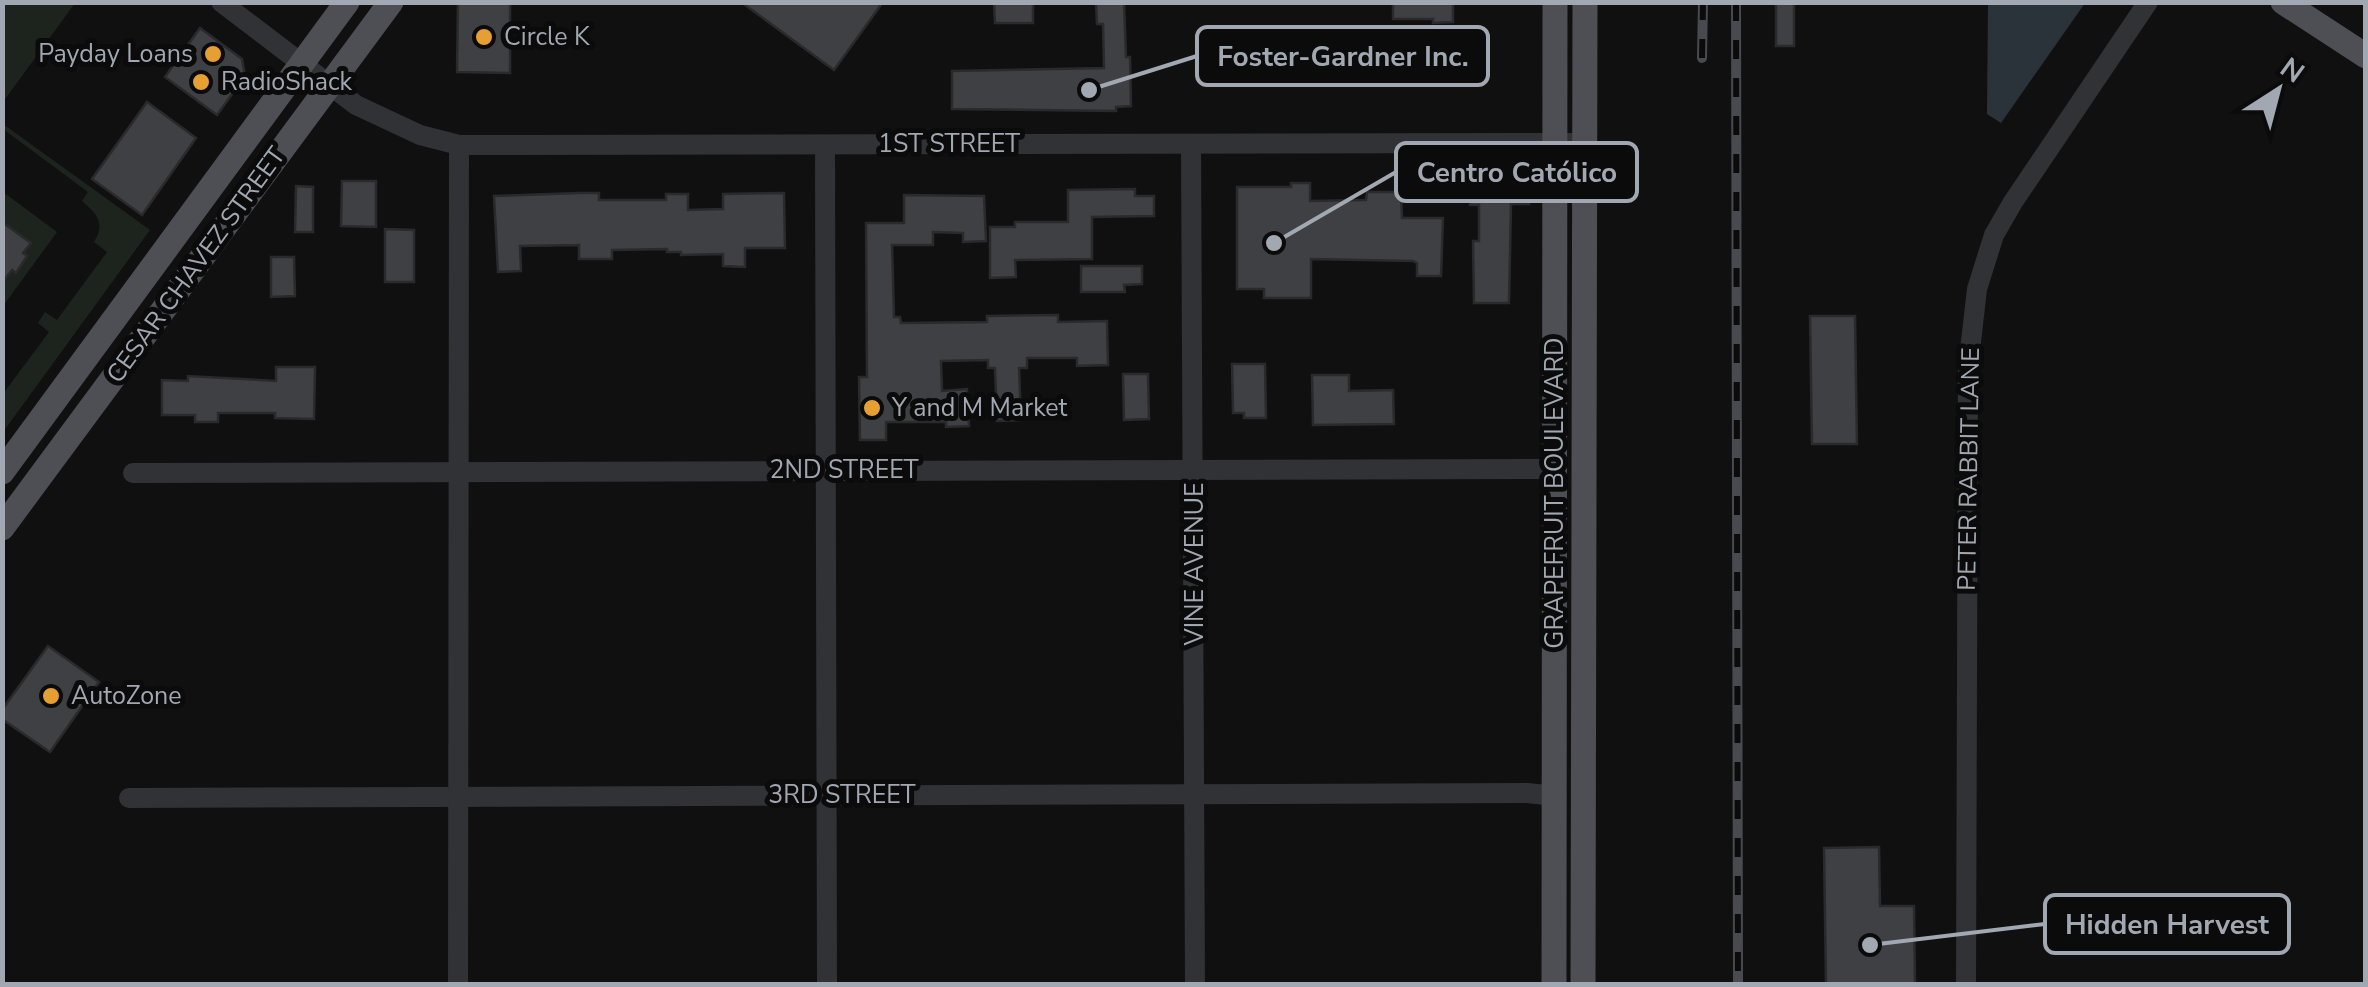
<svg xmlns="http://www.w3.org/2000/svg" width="2368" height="987" font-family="'Nunito Sans',sans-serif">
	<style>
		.green { fill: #1d241d }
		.water { fill: #2a3339 }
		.building { fill: #3f4044; stroke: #2a2a2d; stroke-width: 2.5 }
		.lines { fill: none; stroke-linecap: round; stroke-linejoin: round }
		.minor { stroke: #313236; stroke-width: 20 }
		.major { stroke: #4d4f55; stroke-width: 25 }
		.rail-casing { stroke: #484a4f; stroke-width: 10 }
		.rail { stroke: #0b0b0c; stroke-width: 6; stroke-dasharray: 19; stroke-linecap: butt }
		.poi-dot { fill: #e69f33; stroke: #0b0b0c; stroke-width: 4 }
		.labels { text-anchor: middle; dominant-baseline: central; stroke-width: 10; stroke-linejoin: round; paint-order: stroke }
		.poi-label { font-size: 25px; fill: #a2a8b1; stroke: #0b0b0c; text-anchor: start }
		.street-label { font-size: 25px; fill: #a2a8b1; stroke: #0b0b0c }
		.leader { fill: none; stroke: #a2a8b1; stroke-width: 4 }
		.callout-dot { fill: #a2a8b1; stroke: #0b0b0c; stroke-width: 4 }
		.callout { fill: #0b0b0c; stroke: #a2a8b1; stroke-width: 4 }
		.callout-label { font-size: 28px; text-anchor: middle; font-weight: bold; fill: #a2a8b1 }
	</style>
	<rect width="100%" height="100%" fill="#101011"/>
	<g class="green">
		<polygon points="3,2 75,3 3,102 2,3"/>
		<path d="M3,124L150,230L3,432V394L49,332L38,323L45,312L57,320L107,252L94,242C106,223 97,214 82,201L88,192L3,129Z"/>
		<polygon points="3,192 57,232 3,306"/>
	</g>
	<polygon class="water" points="1988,3 2085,3 2001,123 1987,114"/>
	<g class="building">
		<polygon points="458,2 510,2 510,73 457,72"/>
		<polygon points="741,2 883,2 834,70"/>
		<polygon points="994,2 1033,2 1033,23 995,23"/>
		<polygon points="1096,2 1124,2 1126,57 1130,57 1131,106 1116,107 1116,111 952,109 952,71 1104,68 1103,24 1097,24"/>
		<polygon points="1393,2 1453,2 1453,22 1433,23 1433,19 1393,19"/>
		<rect x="1776" y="2" width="18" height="44"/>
		<polygon points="200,28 242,59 245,76 217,115 165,77"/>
		<polygon points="147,102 196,138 142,215 92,179"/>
		<polygon points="1470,174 1528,174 1529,204 1511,204 1509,303 1474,303 1473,241 1479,241 1479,205 1470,205"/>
		<polygon points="342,181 376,181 376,227 341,226"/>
		<polygon points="1291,183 1310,183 1310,201 1366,200 1367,192 1401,192 1402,218 1443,218 1441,276 1417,276 1417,263 1413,261 1311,259 1311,298 1264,298 1264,289 1237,289 1237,187 1291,187"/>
		<polygon points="296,186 313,187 313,232 295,232"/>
		<polygon points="1135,189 1135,196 1154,196 1154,216 1092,217 1092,259 1015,260 1016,277 990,278 990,227 1015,227 1015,222 1068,222 1068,190"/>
		<polygon points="579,193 599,193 599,200 666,200 666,194 688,194 688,210 723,209 723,194 784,193 785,248 745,248 745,267 723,266 723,254 681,255 681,252 667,252 667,249 612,250 612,259 579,259 579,245 520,246 521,271 498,272 494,196"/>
		<polygon points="904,195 984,196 986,241 963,242 963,233 933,232 933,245 892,245 894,317 900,317 901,323 987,322 987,316 1058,315 1058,322 1107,321 1108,365 1077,366 1077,358 1027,358 1027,368 1019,368 1021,420 997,421 995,368 988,368 988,360 941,361 942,391 967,389 969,426 946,427 946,422 886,422 886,440 860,440 859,377 867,377 866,223 904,223"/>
		<polygon points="2,222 31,243 23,253 27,256 16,273 12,270 2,283"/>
		<polygon points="385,229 414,230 414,282 385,282"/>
		<polygon points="271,257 294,257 295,296 271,297"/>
		<polygon points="1081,266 1142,266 1142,284 1124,285 1125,292 1081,292"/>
		<polygon points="1810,316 1855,316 1857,444 1812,444"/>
		<polygon points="1232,364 1265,364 1266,418 1244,418 1244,413 1233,413"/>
		<polygon points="276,367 315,367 314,419 275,418 275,413 218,413 218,422 195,422 195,415 162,415 162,380 188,381 188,376 276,381"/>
		<polygon points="1123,374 1148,374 1149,419 1124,420"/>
		<polygon points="1312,375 1349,375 1349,391 1393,390 1394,424 1313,425"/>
		<polygon points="48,646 99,682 50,752 2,719 2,710"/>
		<polygon points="1879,847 1880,906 1914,906 1915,984 1826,984 1824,848"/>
	</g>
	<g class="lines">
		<g class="minor">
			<polyline points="221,2 356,105 420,135 459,145 1584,143"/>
			<polyline points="1191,144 1195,984"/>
			<polyline points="825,145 827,984"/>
			<polyline points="133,473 1554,469"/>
			<polyline points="129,798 1527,793 1556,796"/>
			<polyline points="458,984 459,145"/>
			<polyline points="1966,984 1968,368 1977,289 1994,235 2013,202 2148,2"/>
		</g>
		<g class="major">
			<polyline points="2283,2 2366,56"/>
			<polyline points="2,472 347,2"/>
			<polyline points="2,528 391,2"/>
			<polyline points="1554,984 1555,2"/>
			<polyline points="1583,984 1585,2"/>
		</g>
		<g class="rail-casing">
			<g id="rail">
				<polyline points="1736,2 1738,984"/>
				<polyline points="1702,58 1703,2"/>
			</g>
		</g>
		<use href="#rail" class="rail"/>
	</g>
	<g class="poi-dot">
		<circle cx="484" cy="37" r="10"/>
		<circle cx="213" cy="54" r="10"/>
		<circle cx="201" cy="82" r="10"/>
		<circle cx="872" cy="408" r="10"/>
		<circle cx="51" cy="696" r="10"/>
	</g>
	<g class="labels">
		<g class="poi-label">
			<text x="504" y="37">Circle K</text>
			<text x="193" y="54" text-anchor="end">Payday Loans</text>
			<text x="221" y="82">RadioShack</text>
			<text x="892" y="408">Y and M Market</text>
			<text x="71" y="696">AutoZone</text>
		</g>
		<g class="street-label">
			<text x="949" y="144">1ST STREET</text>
			<text transform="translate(196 265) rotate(-54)">CESAR CHAVEZ STREET</text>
			<text transform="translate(1969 469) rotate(-89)">PETER RABBIT LANE</text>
			<text x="844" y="470">2ND STREET</text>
			<text transform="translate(1555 493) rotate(-90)">GRAPEFRUIT BOULEVARD</text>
			<text transform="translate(1195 564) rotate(-90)">VINE AVENUE</text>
			<text x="842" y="795">3RD STREET</text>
		</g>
	</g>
	<path class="leader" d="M1089 90L1197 56M1274 243L1396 172M1870 945L2045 924"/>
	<g class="callout-dot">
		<circle cx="1089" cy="90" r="10"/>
		<circle cx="1274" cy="243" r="10"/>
		<circle cx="1870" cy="945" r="10"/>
	</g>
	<g class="callout">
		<rect x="1197" y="27" width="291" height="58" rx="10"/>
		<rect x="1396" y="143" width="241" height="58" rx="10"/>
		<rect x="2045" y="895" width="244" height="58" rx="10"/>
	</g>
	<g class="callout-label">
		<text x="1343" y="66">Foster-Gardner Inc.</text>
		<text x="1517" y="182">Centro Católico</text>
		<text x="2167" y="934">Hidden Harvest</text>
	</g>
	<rect width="2368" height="987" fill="none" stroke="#a2a8b1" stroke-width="10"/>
	<g transform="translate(2278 90) rotate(36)" stroke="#0b0b0c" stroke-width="8" paint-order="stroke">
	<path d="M0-8L18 38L0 25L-18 38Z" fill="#a2a8b1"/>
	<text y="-15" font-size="28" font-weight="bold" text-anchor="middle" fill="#a2a8b1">N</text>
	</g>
</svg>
